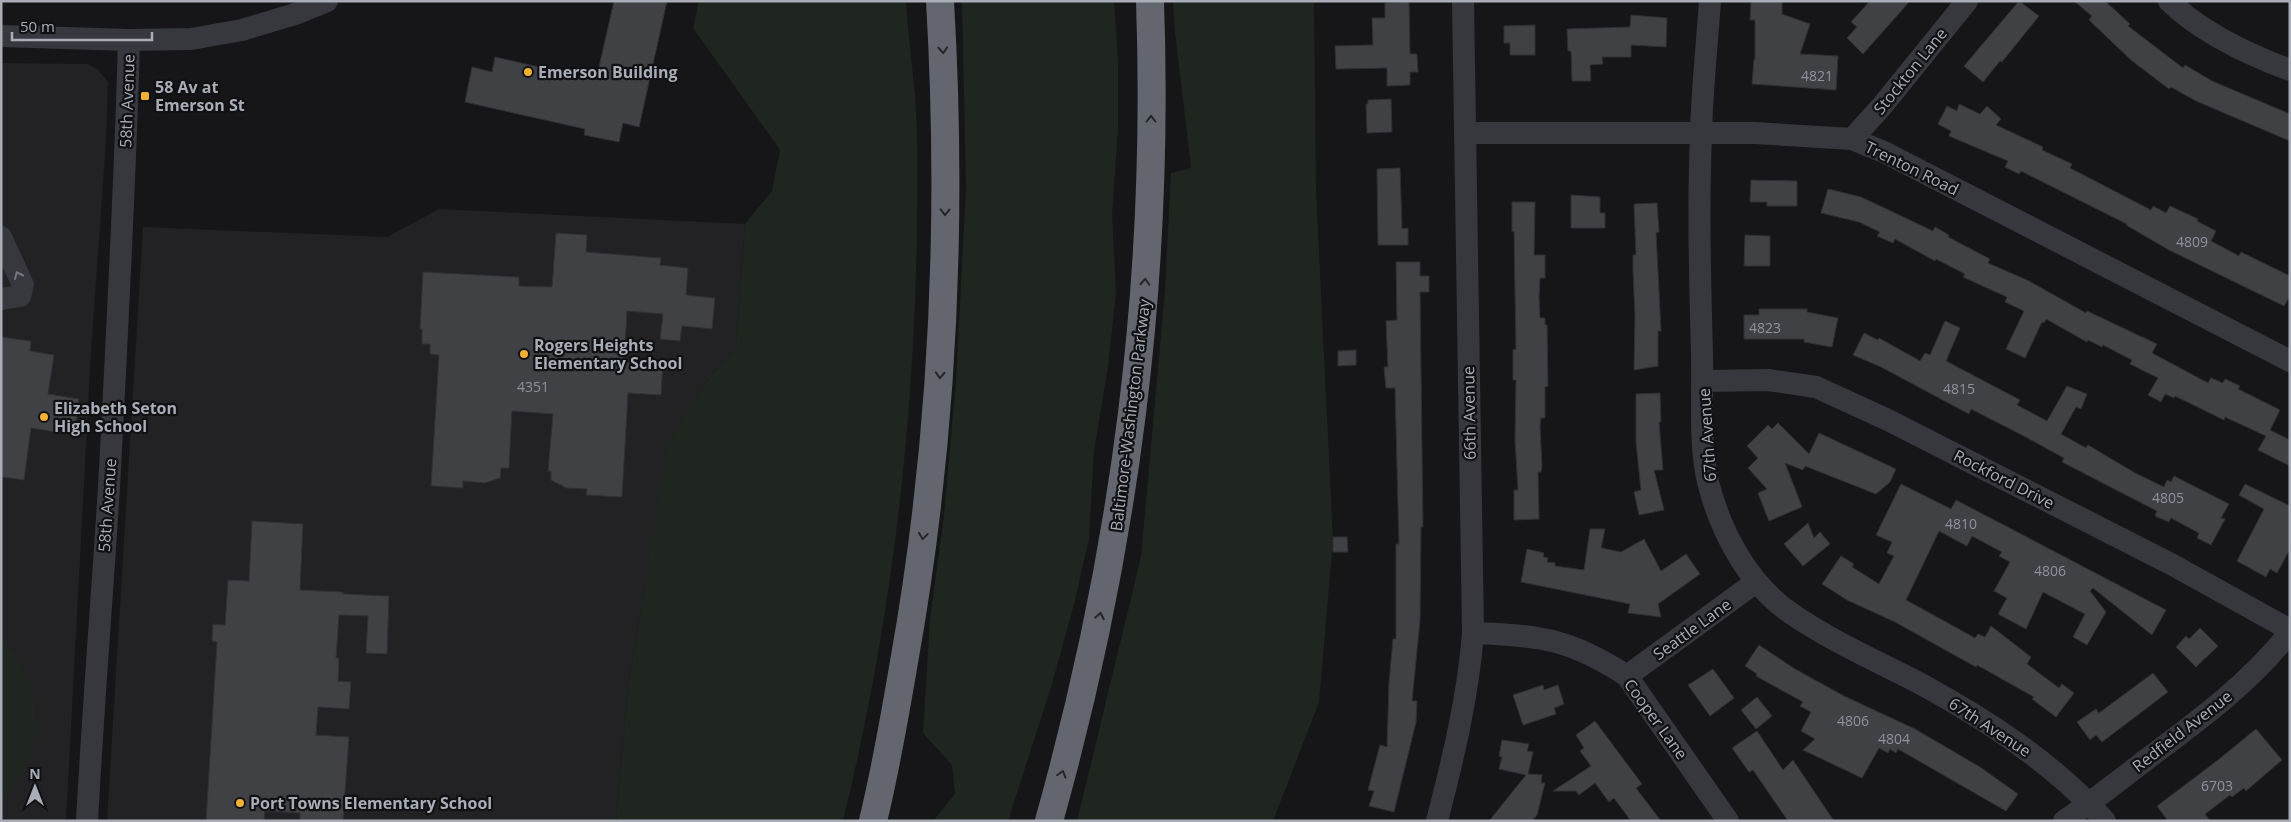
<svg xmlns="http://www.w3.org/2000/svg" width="2291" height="822" font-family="'Open Sans',sans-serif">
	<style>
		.built { fill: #222225 }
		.green { fill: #1e261f }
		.building { fill: #404145; stroke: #303034 }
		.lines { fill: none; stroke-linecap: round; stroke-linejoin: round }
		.minor { stroke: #37383d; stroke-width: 22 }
		.highway { stroke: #63666e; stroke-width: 28 }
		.oneway { stroke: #26262a }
		.oneway2 { stroke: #757881 }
		.poi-dot { fill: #f2b134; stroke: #111113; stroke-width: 2 }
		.labels { text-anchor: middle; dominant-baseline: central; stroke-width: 4.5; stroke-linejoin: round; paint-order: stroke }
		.number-label { font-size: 14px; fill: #8e929b }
		.street-label { font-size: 16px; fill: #a8adb8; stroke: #111113 }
		.poi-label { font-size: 16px; font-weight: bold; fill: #a8adb8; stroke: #111113; text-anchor: start }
	</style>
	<rect width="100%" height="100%" fill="#161618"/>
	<g class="built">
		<polygon points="1,63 88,64 97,69 108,82 106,141 91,351 66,821 1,821"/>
		<polygon points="439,209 745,224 736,347 696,394 646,581 628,688 616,821 107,821 143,227 387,237"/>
	</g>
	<g class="green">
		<path d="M699,1H906C908,33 912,64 915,96C918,137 918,180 917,221C915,423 891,625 843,821H616L628,688L646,581L665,450L696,394L736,347L745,224L772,191L780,150L693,28Z"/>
		<polygon points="962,1 1114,1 1118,59 1118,129 1112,214 1116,293 1108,366 1094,451 1089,539 1074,604 1052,684 1008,821 933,821 955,794 952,765 923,733 930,620 944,515 956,381 966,187"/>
		<polygon points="1173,1 1314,1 1316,190 1333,541 1319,702 1273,821 1077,821 1141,557 1165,291 1171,173 1191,168 1174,23"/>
		<polygon points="1,640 16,654 33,691 36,732 24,772 1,804"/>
	</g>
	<g class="building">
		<polygon points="614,1 667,1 639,127 623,123 619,142 584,135 585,129 465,102 472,67 492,72 495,57 596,80"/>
		<polygon points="1751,1 1782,1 1782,14 1810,24 1800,54 1838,56 1836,90 1752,84 1754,59 1755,60 1755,20 1750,20"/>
		<polygon points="1870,1 1910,1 1863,54 1847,38 1857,27 1851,22"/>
		<polygon points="2019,1 2039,16 2002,62 2000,61 1983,82 1964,66"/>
		<polygon points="2074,1 2105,1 2130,24 2128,26 2183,68 2185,65 2212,81 2290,114 2290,141 2196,101 2171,87 2169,89 2131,60 2089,20 2092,16"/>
		<polygon points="1409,2 1410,54 1417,54 1418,72 1410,72 1410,85 1387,86 1387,68 1336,69 1335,46 1373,45 1372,18 1385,18 1385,3"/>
		<polygon points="1631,15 1667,18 1666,47 1631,45 1631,57 1602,57 1603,64 1590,65 1591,81 1572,81 1571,51 1568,51 1567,29 1630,27"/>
		<polygon points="1535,25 1535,55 1510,55 1510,43 1504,43 1504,26"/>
		<polygon points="1391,99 1392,132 1367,133 1366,104 1368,104 1368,100"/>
		<polygon points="1959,104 1980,114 1987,106 2001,119 1996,125 2043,147 2042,150 2072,164 2070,168 2151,210 2153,206 2166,213 2170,206 2198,219 2197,221 2216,231 2211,241 2239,256 2241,252 2290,276 2290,296 2284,306 2169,250 2126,225 2127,224 2021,171 2019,174 2005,167 2008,161 1949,136 1951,131 1938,124 1947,106 1957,111"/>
		<polygon points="1400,168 1402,229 1408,228 1408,245 1378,245 1377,169"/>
		<polygon points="1751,180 1797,181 1797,206 1767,206 1767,202 1750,202"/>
		<polygon points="1828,189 1861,197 1933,231 1935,227 1949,235 1948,237 1990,259 1988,263 2029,281 2086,313 2087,311 2157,344 2152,353 2208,383 2211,378 2223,383 2225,379 2240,386 2238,389 2280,410 2270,430 2290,440 2290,466 2258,450 2266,436 2225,417 2224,420 2175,396 2174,398 2165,394 2161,402 2148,395 2158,378 2130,364 2132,360 2103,345 2102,347 2088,340 2087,342 2046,319 2044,323 2042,322 2025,358 2006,349 2024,311 2005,302 2007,297 1963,277 1965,274 1936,259 1935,261 1895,239 1893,243 1877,236 1880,232 1859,222 1821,213"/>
		<polygon points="1571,195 1600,197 1600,213 1605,213 1605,228 1571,228"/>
		<polygon points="1512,202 1535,202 1534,255 1545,255 1545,278 1540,278 1539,298 1540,318 1545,318 1545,325 1547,325 1548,386 1545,387 1545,418 1541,418 1540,426 1542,466 1541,472 1538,472 1539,519 1514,520 1514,490 1518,490 1515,439 1516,380 1513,380 1513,350 1516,349 1514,231 1512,232"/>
		<polygon points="1657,203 1659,232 1656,233 1661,331 1658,331 1658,366 1634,370 1635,317 1633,270 1633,255 1636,255 1634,204"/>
		<polygon points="556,233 587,235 586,252 661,258 660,265 688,268 686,295 715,298 712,329 682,326 680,341 660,339 663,314 627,311 624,362 663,363 661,395 628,393 622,497 586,495 587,489 566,488 551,480 551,471 548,471 553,414 512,411 509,468 501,468 500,478 485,483 463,481 463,488 431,486 439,355 430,354 430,344 422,344 422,329 420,329 423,272 519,277 519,286 552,287"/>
		<polygon points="1745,235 1770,236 1770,266 1744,266"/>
		<polygon points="1396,262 1420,262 1420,276 1429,276 1429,292 1420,292 1423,527 1421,527 1420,620 1412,701 1417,701 1416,722 1394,812 1369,806 1374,791 1368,790 1380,745 1387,747 1389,683 1393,639 1396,639 1396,544 1399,544 1395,388 1386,388 1384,367 1388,367 1386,321 1397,320"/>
		<polygon points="1759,309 1807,309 1807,312 1838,318 1832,347 1804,342 1804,339 1744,339 1744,315 1759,315"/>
		<polygon points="1945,321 1960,328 1946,361 2020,400 2017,405 2047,421 2067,386 2087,394 2081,409 2076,407 2061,434 2086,448 2088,445 2135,473 2164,487 2167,480 2171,482 2174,476 2229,504 2221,518 2225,519 2211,545 2197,538 2199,533 2171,518 2169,522 2155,516 2157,511 2062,462 2064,458 2022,435 1971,409 1969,414 1881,367 1853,355 1864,333 1878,340 1879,338 1920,361 1925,353 1930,355"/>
		<polygon points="1,337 31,341 30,351 54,355 48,394 79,399 74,435 31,428 24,480 1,477"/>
		<polygon points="1356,350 1356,365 1338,366 1338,351"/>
		<polygon points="1660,393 1661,422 1659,422 1663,470 1654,470 1664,510 1639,515 1634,492 1641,490 1636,442 1636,394"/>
		<polygon points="1778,423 1809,454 1819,433 1896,469 1890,482 1876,494 1805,466 1803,470 1785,463 1802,507 1769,521 1758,493 1767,489 1748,468 1758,458 1747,446 1768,425 1772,429"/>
		<polygon points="1901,484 1951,509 1956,500 2166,610 2152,635 2093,588 2090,591 2106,612 2087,645 2073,637 2085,614 2043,592 2026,629 1998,614 2007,598 1994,591 2010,562 1999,556 2002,552 1972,536 1967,546 1939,531 1906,600 1975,638 1978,634 1985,637 1991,626 2031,657 2027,664 2059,688 2062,684 2074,693 2056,717 2032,699 2034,697 1977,665 1976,667 1895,622 1847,600 1822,584 1841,556 1854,564 1852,567 1879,584 1894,556 1887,553 1892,542 1876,535"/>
		<polygon points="2245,484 2290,506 2290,549 2277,573 2270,569 2266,577 2237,561 2264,509 2239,495"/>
		<polygon points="252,521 303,524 300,590 343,592 343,594 389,596 387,654 366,653 368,616 339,615 336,658 339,658 338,681 351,682 349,709 318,707 316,735 349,737 343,821 300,821 300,813 265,811 264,821 206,821 217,642 212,641 213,624 225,625 228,580 249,581"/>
		<polygon points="1808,523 1814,538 1820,532 1830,544 1803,566 1784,544"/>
		<polygon points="1590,529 1605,529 1601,548 1621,552 1644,539 1661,571 1686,554 1700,574 1658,604 1661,617 1628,613 1630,604 1521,582 1527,549 1544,553 1543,557 1548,558 1547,562 1555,563 1555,566 1584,570"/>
		<polygon points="1333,537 1347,537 1348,552 1333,552"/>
		<polygon points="2200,628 2218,646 2196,667 2176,647 2186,636 2189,639"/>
		<polygon points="1759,645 1795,669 1844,696 1915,729 1980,767 2018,794 2006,811 1898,749 1896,753 1890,749 1888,753 1879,748 1862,778 1803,750 1815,739 1801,731 1811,712 1800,706 1803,702 1756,676 1757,674 1745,666"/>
		<polygon points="1713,669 1734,698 1710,716 1688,685"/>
		<polygon points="2153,673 2168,692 2102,742 2096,735 2090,740 2077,722 2096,709 2099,713"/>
		<polygon points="1543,685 1544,690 1558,685 1564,704 1554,708 1556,714 1523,725 1513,695"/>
		<polygon points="1757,697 1772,716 1756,729 1741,710"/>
		<polygon points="1595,721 1642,784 1636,788 1661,821 1631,821 1614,798 1609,802 1595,783 1579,795 1576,791 1553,791 1591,766 1580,751 1584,748 1576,735"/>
		<polygon points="2256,729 2282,760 2246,791 2244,788 2232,797 2230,795 2205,814 2210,821 2168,821 2157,806 2218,760"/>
		<polygon points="1757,731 1783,770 1793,760 1834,821 1788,821 1753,770 1749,772 1732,748"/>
		<polygon points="1502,740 1529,744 1527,751 1533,752 1528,774 1542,775 1541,783 1545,783 1537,815 1532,821 1489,821 1526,775 1499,769 1502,757 1499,756"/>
	</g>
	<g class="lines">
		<g class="minor">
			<path d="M1710,1C1707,45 1702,90 1701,134C1698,207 1700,281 1702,354C1703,395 1699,443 1708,482C1721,534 1750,587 1795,616C1835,643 1879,662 1921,684C1987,720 2055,764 2105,821"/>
			<path d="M2169,1C2202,33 2247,54 2290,70"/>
			<polyline points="1,36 129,40 191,39 242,30 295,14 327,1"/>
			<polyline points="1465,133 1755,133 1852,139 1884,152 2290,361"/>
			<polyline points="1852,139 1882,106 1967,1"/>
			<polyline points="1,237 23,285 20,296 1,299"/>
			<polyline points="1703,381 1768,380 1816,387 1888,420 2171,564 2290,630"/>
			<path d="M1473,633C1539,635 1571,639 1627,676L1728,821"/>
			<polyline points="1627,676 1756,582"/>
			<path d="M87,821C93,709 102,599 109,487C117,338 125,189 129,40"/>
			<path d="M1437,821C1453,759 1468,697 1473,633L1463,1"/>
			<path d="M2064,821C2093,801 2120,780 2147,759C2198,721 2251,682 2290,632"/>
		</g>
		<g class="highway">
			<path d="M873,821C886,768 895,715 904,662C943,444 953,222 940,1"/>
			<path d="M1049,821C1125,550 1160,283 1150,1"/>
		</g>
	</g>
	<defs><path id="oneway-chevron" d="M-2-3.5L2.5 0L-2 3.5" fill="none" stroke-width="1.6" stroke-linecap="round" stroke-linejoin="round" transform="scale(1.25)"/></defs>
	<g class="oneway">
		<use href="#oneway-chevron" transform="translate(943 50) rotate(87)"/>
		<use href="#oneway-chevron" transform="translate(1151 119) rotate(-90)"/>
		<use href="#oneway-chevron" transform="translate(945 212) rotate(91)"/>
		<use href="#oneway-chevron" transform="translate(1145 282) rotate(-87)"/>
		<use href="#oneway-chevron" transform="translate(940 375) rotate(93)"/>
		<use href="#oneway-chevron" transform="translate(923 536) rotate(98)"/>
		<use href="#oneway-chevron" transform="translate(1100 616) rotate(-79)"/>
		<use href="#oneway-chevron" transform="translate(1062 774) rotate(-74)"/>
	</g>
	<use class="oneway2" href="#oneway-chevron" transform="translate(18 275) rotate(-114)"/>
	<g class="poi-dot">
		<circle cx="528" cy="72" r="5"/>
		<rect x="140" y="91" width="10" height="10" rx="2.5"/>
		<circle cx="524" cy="354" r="5"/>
		<circle cx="44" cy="417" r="5"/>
		<circle cx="240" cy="803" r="5"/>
	</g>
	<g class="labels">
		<g class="number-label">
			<text x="1817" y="75">4821</text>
			<text x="2192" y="241">4809</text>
			<text x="1765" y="327">4823</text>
			<text x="533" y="386">4351</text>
			<text x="1959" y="388">4815</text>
			<text x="2168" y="497">4805</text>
			<text x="1961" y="523">4810</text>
			<text x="2050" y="570">4806</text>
			<text x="1853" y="720">4806</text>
			<text x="1894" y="738">4804</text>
			<text x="2217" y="785">6703</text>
		</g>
		<g class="street-label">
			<text transform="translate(1910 71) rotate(-51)">Stockton Lane</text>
			<text transform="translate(127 101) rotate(-88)">58th Avenue</text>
			<text transform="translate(1912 168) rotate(26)">Trenton Road</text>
			<text transform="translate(1469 413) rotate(-91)">66th Avenue</text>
			<text transform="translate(1130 415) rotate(-83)">Baltimore-Washington Parkway</text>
			<text transform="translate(1707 435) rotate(-94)">67th Avenue</text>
			<text transform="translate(2004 479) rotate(27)">Rockford Drive</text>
			<text transform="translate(107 505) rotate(-86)">58th Avenue</text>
			<text transform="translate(1692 629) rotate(-36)">Seattle Lane</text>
			<text transform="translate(1656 719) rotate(54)">Cooper Lane</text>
			<text transform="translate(1990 727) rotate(33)">67th Avenue</text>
			<text transform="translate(2182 731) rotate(-38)">Redfield Avenue</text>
		</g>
		<g class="poi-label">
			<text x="538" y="72">Emerson Building</text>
			<text x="155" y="87">58 Av at<tspan x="155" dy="18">Emerson St</tspan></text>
			<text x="534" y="345">Rogers Heights<tspan x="534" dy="18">Elementary School</tspan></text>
			<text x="54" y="408">Elizabeth Seton<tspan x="54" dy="18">High School</tspan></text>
			<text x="250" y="803">Port Towns Elementary School</text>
		</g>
	</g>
	<rect width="2291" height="822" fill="none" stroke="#a8adb8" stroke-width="5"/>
	<g transform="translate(35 787)" stroke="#111113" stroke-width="4" paint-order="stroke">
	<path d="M0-4L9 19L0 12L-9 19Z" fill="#a8adb8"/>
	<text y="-8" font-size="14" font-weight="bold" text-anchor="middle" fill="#a8adb8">N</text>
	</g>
	<path d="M12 32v8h140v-8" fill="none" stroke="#a8adb8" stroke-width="2.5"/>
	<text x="20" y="32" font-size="15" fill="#a8adb8" stroke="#111113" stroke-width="4" paint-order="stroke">50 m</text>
</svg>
